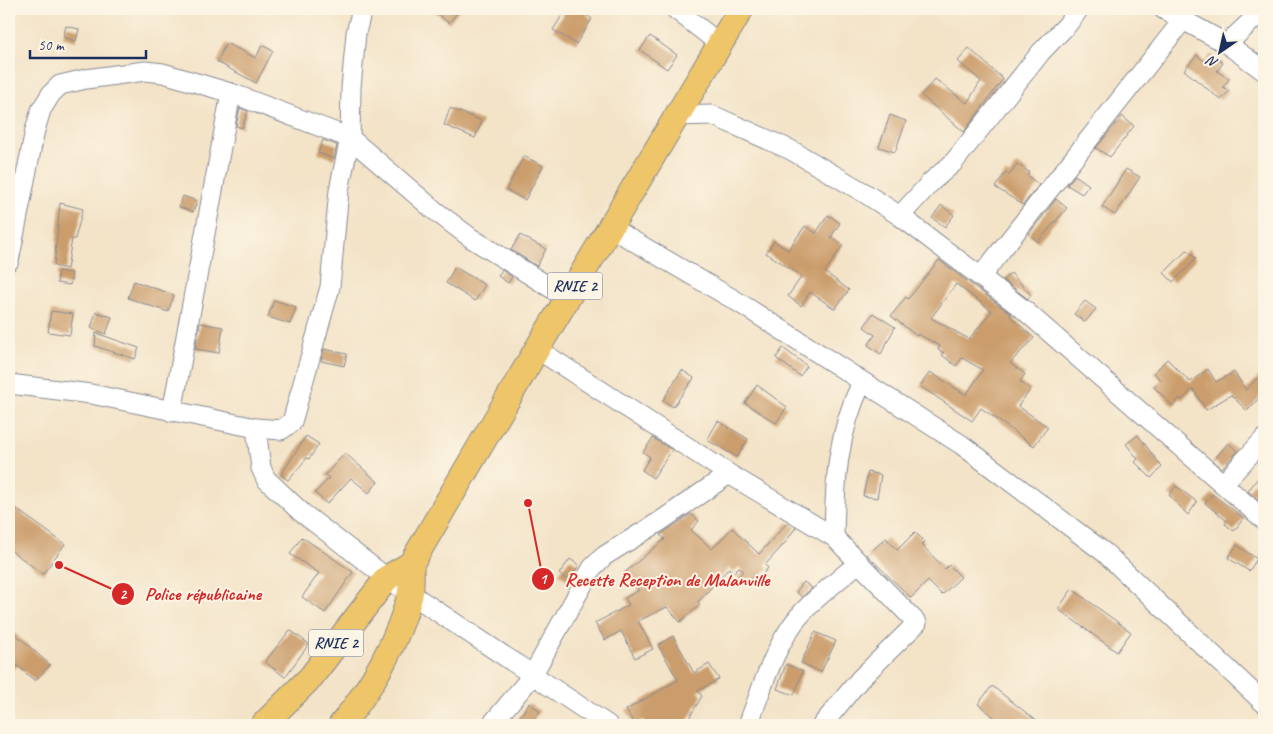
<svg xmlns="http://www.w3.org/2000/svg" width="1273" height="734" font-family="Caveat,sans-serif">
	<style>
		.building { fill: #cb9d6c; fill-rule: evenodd }
		.lines { fill: none; stroke-linecap: round; stroke-linejoin: round }
		.minor-casing { stroke: #878992; stroke-width: 21 }
		.major-casing { stroke: #878992; stroke-width: 27 }
		.minor { stroke: #fff; stroke-width: 19 }
		.major { stroke: #eec569; stroke-width: 25 }
		.labels { text-anchor: middle; dominant-baseline: central; stroke-width: 4; stroke-linejoin: round; paint-order: stroke }
		.shield { fill: #fcf5e5; stroke: #5e6a86; stroke-width: 1 }
		.shield-label { font-size: 16px; font-weight: bold; fill: #1b2f5e }
		.leader { fill: none; stroke: #d62828; stroke-width: 2 }
		.callout-dot { fill: #d62828; stroke: #fcf5e5; stroke-width: 2 }
		.mark-label { font-size: 15px; text-anchor: middle; font-weight: bold; fill: #fff }
		.callout-label { font-size: 19px; text-anchor: middle; font-weight: bold; fill: #d62828; stroke: #fcf5e5; stroke-width: 4; stroke-linejoin: round; paint-order: stroke }
	</style>
	<rect width="100%" height="100%" fill="#fcf5e5"/>
	<filter id="ink" filterUnits="userSpaceOnUse"><feTurbulence type="fractalNoise" baseFrequency=".02" numOctaves="2"/><feDisplacementMap in="SourceGraphic" scale="10" xChannelSelector="R" yChannelSelector="G"/><feConvolveMatrix kernelMatrix="1 2 1 2 8 2 1 2 1" color-interpolation-filters="sRGB"/></filter>
	<filter id="wash" filterUnits="userSpaceOnUse"><feTurbulence type="fractalNoise" baseFrequency=".0096" numOctaves="4" result="noise"/><feDisplacementMap in="SourceGraphic" scale="20" xChannelSelector="R" yChannelSelector="G"/><feGaussianBlur stdDeviation="1.12" result="paint"/><feColorMatrix in="noise" values="0 0 0 0 0 0 0 0 0 0 0 0 0 0 0 0 0 1.4 0 .05"/><feComposite in="paint" operator="in"/></filter>
	<g filter="url(#wash)">
		<rect width="100%" height="100%" fill="#f3e3c7"/>
		<g id="blocks">
			<g class="building">
				<polygon points="431,9 460,9 449,23"/>
				<polygon points="566,9 592,9 587,15 592,19 576,44 553,30"/>
				<polygon points="66,26 79,29 76,41 63,37"/>
				<polygon points="650,36 677,55 667,69 640,50"/>
				<polygon points="226,43 256,58 262,45 273,51 256,83 217,62"/>
				<polygon points="969,48 1003,79 964,132 921,95 935,79 967,103 981,81 958,61"/>
				<polygon points="1211,54 1223,63 1217,71 1229,79 1223,87 1229,91 1221,100 1184,70 1197,55 1205,62"/>
				<polygon points="240,108 248,111 242,128 236,126"/>
				<polygon points="450,108 482,121 475,138 444,125"/>
				<polygon points="890,115 906,121 895,152 879,147"/>
				<polygon points="1122,116 1134,126 1110,157 1096,148"/>
				<polygon points="323,140 337,145 334,159 318,153"/>
				<polygon points="524,156 543,166 525,200 506,190"/>
				<polygon points="1017,164 1029,172 1027,175 1039,185 1023,205 995,187 1006,172 1009,175"/>
				<polygon points="1126,169 1140,177 1115,215 1102,207"/>
				<polygon points="1075,175 1089,185 1082,194 1067,185"/>
				<polygon points="183,196 197,201 193,212 179,207"/>
				<polygon points="1056,199 1067,208 1038,242 1029,234"/>
				<polygon points="60,203 83,209 75,239 72,239 67,269 54,266"/>
				<polygon points="941,205 954,215 945,227 932,218"/>
				<polygon points="828,215 840,223 831,237 843,245 825,272 849,290 835,309 810,292 801,306 788,296 802,276 766,253 774,241 788,250 805,226 816,233"/>
				<polygon points="520,235 546,249 537,266 511,250"/>
				<polygon points="1187,250 1196,259 1173,282 1164,273"/>
				<path d="M939,260L1011,314L1010,316L1034,338L1010,363L1025,374L1020,382L1031,389L1018,406L1048,427L1034,446L981,408L972,421L920,386L930,372L966,395L983,370L962,358L956,366L942,355L944,353L938,350L940,346L918,334L917,336L891,316L906,297L908,299ZM956,284L992,311L969,339L931,318Z"/>
				<polygon points="455,267 485,285 475,301 446,283"/>
				<polygon points="502,270 512,277 508,283 498,276"/>
				<polygon points="58,271 72,273 70,285 57,283"/>
				<polygon points="1011,273 1031,295 1028,299 1003,280"/>
				<polygon points="134,281 174,295 168,312 128,298"/>
				<polygon points="274,300 296,307 290,324 268,317"/>
				<polygon points="1085,301 1096,309 1085,322 1074,314"/>
				<polygon points="51,311 73,314 70,335 48,332"/>
				<polygon points="96,312 112,317 106,334 91,328"/>
				<polygon points="873,313 895,327 881,354 868,345 875,335 864,327"/>
				<polygon points="200,323 223,327 219,353 195,349"/>
				<polygon points="96,333 139,348 135,359 95,346"/>
				<polygon points="783,348 807,366 800,376 776,358"/>
				<polygon points="324,349 347,354 344,366 321,361"/>
				<polygon points="1167,359 1190,382 1208,369 1216,382 1234,372 1246,390 1264,371 1264,393 1247,411 1231,395 1206,410 1193,389 1182,400 1180,398 1173,406 1154,387 1161,380 1154,373"/>
				<polygon points="682,370 694,378 673,407 663,400"/>
				<polygon points="757,385 787,407 776,423 745,403"/>
				<polygon points="718,421 748,439 737,457 707,440"/>
				<polygon points="1138,435 1162,467 1151,478 1135,462 1138,459 1126,444"/>
				<polygon points="306,436 319,444 309,459 307,458 288,480 281,475"/>
				<polygon points="653,438 672,450 653,478 642,470 650,457 643,452"/>
				<polygon points="1228,443 1238,451 1222,468 1213,461"/>
				<polygon points="345,453 378,482 369,493 351,478 327,504 315,493 329,478 325,475"/>
				<polygon points="1264,470 1264,505 1248,491"/>
				<polygon points="868,472 881,475 877,498 863,496"/>
				<polygon points="1176,486 1197,502 1188,515 1169,495"/>
				<polygon points="1212,494 1244,518 1234,531 1225,524 1227,521 1205,503"/>
				<polygon points="15,508 65,544 43,574 9,549 9,516"/>
				<polygon points="691,514 699,521 691,530 712,549 732,528 759,554 788,522 796,527 785,543 765,565 768,568 756,582 752,578 745,585 737,578 743,571 739,567 733,573 729,568 698,602 700,605 680,622 667,607 638,621 653,649 635,658 621,631 605,640 595,623 629,605 625,598 639,590 623,574 665,539 660,535"/>
				<polygon points="915,532 925,542 922,545 945,569 949,565 961,577 942,595 928,581 911,598 867,555 886,538 897,550"/>
				<polygon points="302,537 353,572 325,613 302,597 319,573 290,554"/>
				<polygon points="1237,545 1257,559 1249,571 1228,558"/>
				<polygon points="570,559 579,565 569,581 559,574"/>
				<polygon points="804,582 812,588 802,597 796,592"/>
				<polygon points="1072,589 1131,632 1117,652 1058,609"/>
				<polygon points="9,628 50,665 35,681 18,666 9,672"/>
				<polygon points="290,630 309,644 285,677 265,662"/>
				<polygon points="815,632 836,641 821,672 801,663"/>
				<polygon points="673,636 694,673 709,664 719,679 698,691 702,696 685,725 646,725 643,720 635,725 626,710 678,680 658,645"/>
				<polygon points="786,664 803,671 794,695 777,689"/>
				<polygon points="992,686 1042,725 1004,725 978,704"/>
				<polygon points="529,703 540,711 530,725 514,725"/>
			</g>
		</g>
	</g>
	<g filter="url(#ink)">
		<use href="#blocks" fill-opacity="0" stroke="#878992" stroke-width="1"/>
		<g class="lines">
			<g class="minor-casing">
				<g id="minor">
					<polyline points="675,9 720,44"/>
					<polyline points="1163,9 1227,44 1264,71"/>
					<polyline points="1227,44 1264,9"/>
					<polyline points="676,116 712,115 791,150 863,192 900,216 1023,309 1264,520"/>
					<polyline points="900,216 931,182 953,163 1041,52 1067,25 1079,9"/>
					<polyline points="611,228 738,302 962,445 1105,553 1264,703"/>
					<polyline points="9,261 35,130 41,110 51,94 60,85 86,79 145,71 163,73 231,93 350,138 434,210 471,238 567,298"/>
					<polyline points="981,276 1183,20"/>
					<polyline points="537,349 729,474 834,537 917,623 860,679 822,725"/>
					<polyline points="9,384 91,394 256,428 281,430 292,422 330,287 339,190 350,138 351,88 356,33 362,9"/>
					<polyline points="172,412 231,93"/>
					<polyline points="256,428 261,468 266,479 301,512 387,578 608,725"/>
					<polyline points="1223,484 1264,439"/>
					<path d="M834,537C835,480 837,434 862,382"/>
					<polyline points="491,725 532,676 592,568 604,556 659,522 729,474"/>
					<path d="M748,725C760,694 770,659 789,630C805,604 835,584 858,563"/>
				</g>
			</g>
			<g class="major-casing">
				<g id="major">
					<polyline points="263,725 311,677 387,578 411,564"/>
					<path d="M341,725C371,689 398,641 410,595C412,585 411,574 411,564L537,349L741,9"/>
				</g>
			</g>
			<use href="#minor" class="minor"/>
			<use href="#major" class="major"/>
		</g>
	</g>
	<g class="labels">
		<g class="shield">
			<rect x="547.5" y="272.5" width="55" height="27" rx="4"/>
			<rect x="308.5" y="629.5" width="55" height="27" rx="4"/>
		</g>
		<g class="shield-label">
			<text x="575" y="286">RNIE 2</text>
			<text x="336" y="643">RNIE 2</text>
		</g>
	</g>
	<path class="leader" d="M528 503L543 579M59 565L123 594"/>
	<g class="callout-dot">
		<circle cx="528" cy="503" r="5"/>
		<circle cx="59" cy="565" r="5"/>
		<circle cx="543" cy="579" r="12"/>
		<circle cx="123" cy="594" r="12"/>
	</g>
	<g class="mark-label">
		<text x="543" y="584">1</text>
		<text x="123" y="599">2</text>
	</g>
	<g class="callout-label">
		<text x="667" y="586">Recette Reception de Malanville</text>
		<text x="203" y="600">Police républicaine</text>
	</g>
	<rect width="1273" height="734" fill="none" stroke="#fcf5e5" stroke-width="30"/>
	<g transform="translate(1220 52) rotate(214)" stroke="#fcf5e5" stroke-width="4" paint-order="stroke">
	<path d="M0-4L9 19L0 12L-9 19Z" fill="#1b2f5e"/>
	<text y="-8" font-size="14" font-weight="bold" text-anchor="middle" fill="#1b2f5e">N</text>
	</g>
	<path d="M30 50v8h116v-8" fill="none" stroke="#1b2f5e" stroke-width="2.5"/>
	<text x="38" y="50" font-size="15" fill="#1b2f5e" stroke="#fcf5e5" stroke-width="4" paint-order="stroke">50 m</text>
</svg>
